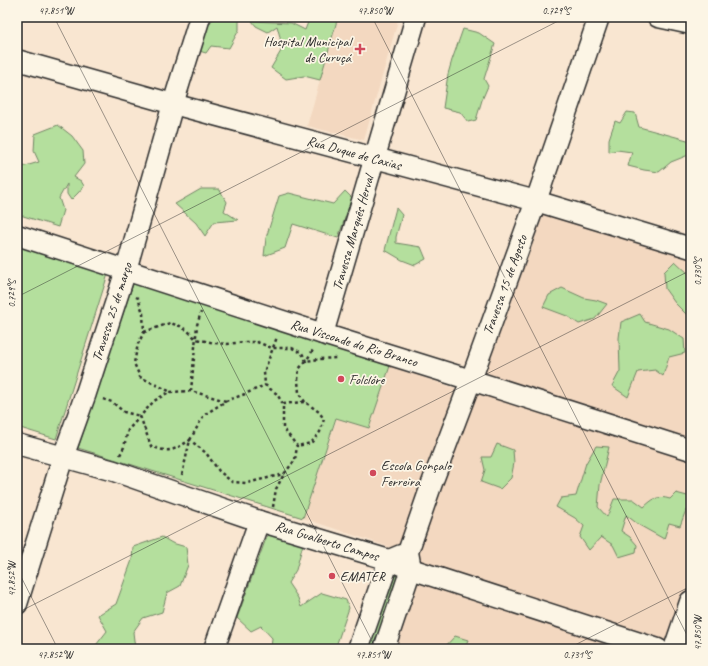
<svg xmlns="http://www.w3.org/2000/svg" width="708" height="666" font-family="Caveat,sans-serif">
	<style>
		.built { fill: #f3d8c0 }
		.green { fill: #b4df9d; stroke: #708564 }
		.lines { fill: none; stroke-linecap: round; stroke-linejoin: round }
		.street-casing { stroke: #2b2b2b; stroke-width: 23 }
		.secondary-casing { stroke: #2b2b2b; stroke-width: 25 }
		.path { stroke: #2b2b2b; stroke-width: 2.5; stroke-dasharray: 3 3; stroke-linecap: butt }
		.street { stroke: #fcf5e5; stroke-width: 20 }
		.secondary { stroke: #fcf5e5; stroke-width: 22 }
		.ticks { fill: none; stroke: #2b2b2b; stroke-width: 1; stroke-opacity: 0.45 }
		.poi-dot { fill: #d1495b; stroke: #fcf5e5; stroke-width: 1.5 }
		.labels { text-anchor: middle; dominant-baseline: central; stroke-width: 3.5; stroke-linejoin: round; paint-order: stroke }
		.poi-label { font-size: 14px; fill: #2b2b2b; stroke: #fcf5e5; text-anchor: start }
		.street-label { font-size: 14px; fill: #2b2b2b; stroke: #fcf5e5 }
		.neatline { fill: none; stroke: #2b2b2b; stroke-width: 1.5 }
		.ticks-label { font-size: 10px; text-anchor: middle; fill: #2b2b2b }
	</style>
	<rect width="100%" height="100%" fill="#f9e6d1"/>
	<filter id="ink" filterUnits="userSpaceOnUse"><feTurbulence type="fractalNoise" baseFrequency=".025" numOctaves="2"/><feDisplacementMap in="SourceGraphic" scale="8" xChannelSelector="R" yChannelSelector="G"/><feConvolveMatrix kernelMatrix="1 2 1 2 8 2 1 2 1" color-interpolation-filters="sRGB"/></filter>
	<g filter="url(#ink)">
		<g class="built">
			<polygon points="338,17 399,17 364,140 307,126"/>
			<polygon points="536,201 691,248 691,649 373,649"/>
			<polygon points="390,366 457,389 401,551 303,518 337,418 369,428"/>
		</g>
		<g class="green">
			<polygon points="225,17 239,17 239,30 229,48 211,46 206,53 199,51 206,27 214,18"/>
			<polygon points="310,17 338,17 320,80 304,76 286,79 271,68 281,51 280,37 277,26 268,32 256,26 252,21 291,23 305,30"/>
			<polygon points="463,29 479,33 495,44 484,79 488,86 482,100 476,120 468,122 460,112 443,108 448,74 452,60"/>
			<polygon points="627,112 635,113 639,127 691,141 691,154 671,162 659,172 644,170 628,166 632,152 617,150 609,152 609,139 615,121 620,123"/>
			<polygon points="58,125 72,136 83,151 84,164 74,177 81,181 84,186 78,193 71,200 67,194 67,184 59,198 63,210 58,227 17,214 17,167 19,168 39,162 34,151 35,134"/>
			<polygon points="201,189 219,189 227,202 224,211 238,220 214,222 205,236 196,223 175,204"/>
			<polygon points="345,191 352,198 338,238 293,224 285,248 264,256 266,238 279,196 289,193 333,204"/>
			<polygon points="396,208 402,215 396,237 396,243 421,247 426,259 415,265 402,260 385,250"/>
			<polygon points="17,246 108,274 56,439 17,427"/>
			<polygon points="675,261 691,276 691,303 687,315 675,303 665,289 664,272"/>
			<polygon points="134,281 369,358 390,366 369,428 336,418 303,518 78,448"/>
			<polygon points="562,288 584,298 596,300 607,304 595,319 579,324 567,316 543,307 549,295"/>
			<polygon points="640,314 645,322 669,329 684,339 685,353 669,357 663,376 655,370 638,372 628,397 612,386 620,371 619,338 621,322"/>
			<polygon points="497,444 513,450 514,463 511,478 500,489 481,482 485,470 482,457 491,457"/>
			<path d="M596,446L609,447L600,485L598,507L607,517L614,499H633L644,507C653,499 657,495 670,499L676,493L691,497V511L686,510L680,526L669,523L664,539L639,525L626,515L621,531L630,537L637,545L636,552L619,557L613,545L601,537L589,550L580,537L584,526L575,518L556,507L561,498L576,496L586,463Z"/>
			<polygon points="268,533 303,544 296,570 288,583 298,598 301,607 322,593 346,600 349,608 335,649 271,649 272,638 261,626 251,631 237,618"/>
			<polygon points="162,537 172,543 186,547 188,565 180,586 167,593 162,612 143,618 133,632 135,649 93,649 107,631 98,615 116,604 132,560 133,547"/>
			<polygon points="389,560 411,569 384,649 358,649"/>
			<polygon points="455,636 468,640 464,649 443,649"/>
		</g>
		<g class="lines">
			<g class="street-casing">
				<g id="street">
					<polyline points="658,17 691,24"/>
					<polyline points="17,60 173,104 536,201 691,248"/>
					<polyline points="17,235 323,334 471,380 691,450"/>
					<polyline points="323,334 416,17"/>
					<polyline points="17,444 114,471 177,493 259,521 389,560 411,569 658,649"/>
					<polyline points="17,604 63,457 86,393 126,270 173,104 200,17"/>
					<polyline points="214,649 259,521"/>
					<polyline points="358,649 389,560 401,555"/>
					<polyline points="384,649 411,569 408,552 432,483 471,380 536,201 599,17"/>
				</g>
			</g>
			<g class="secondary-casing">
				<polyline id="secondary" points="675,649 691,602"/>
			</g>
			<g class="path">
				<polyline points="136,297 138,298 143,313 144,332 138,344 134,363 140,377 169,391"/>
				<polyline points="144,332 170,323 180,326 188,331 196,339 215,343 227,344 243,342 257,342 272,348 292,348 302,353 306,361 313,350"/>
				<polyline points="191,391 197,325 201,312"/>
				<path d="M103,399L112,402L124,412L140,416L151,446C170,454 174,450 190,440L206,453L219,471L232,482L247,483L284,474"/>
				<polyline points="305,402 299,393 298,380 299,369 306,361 319,359 336,358"/>
				<polyline points="283,404 292,403 305,402 319,412 324,419 320,432 311,443 297,446"/>
				<polyline points="120,455 124,447 128,430 154,401 169,392 191,391 226,401"/>
				<polyline points="182,475 190,440 204,415 226,401 245,394 265,385"/>
				<polyline points="273,507 276,489 284,474 295,460 297,446 283,428 283,404 277,394 265,385 264,372 277,337"/>
			</g>
			<use href="#street" class="street"/>
			<use href="#secondary" class="secondary"/>
		</g>
	</g>
	<path class="ticks" d="M54,17L376,649M372,17L691,643M690,17L691,18M17,297L566,17M17,569L58,649M17,613L691,270M567,649L691,586"/>
	<g class="poi-dot">
		<path d="M358 43h4v4h4v4h-4v4h-4v-4h-4v-4h4z"/>
		<circle cx="341" cy="379" r="4"/>
		<circle cx="373" cy="473" r="4"/>
		<circle cx="332" cy="576" r="4"/>
	</g>
	<g class="labels">
		<g class="poi-label">
			<text x="351" y="41" text-anchor="end">Hospital Municipal<tspan x="351" dy="16">de Curuçá</tspan></text>
			<text x="349" y="379">Folclóre</text>
			<text x="381" y="465">Escola Gonçalo<tspan x="381" dy="16">Ferreira</tspan></text>
			<text x="340" y="576">EMATER</text>
		</g>
		<g class="street-label">
			<text transform="translate(354 153) rotate(15)">Rua Duque de Caxias</text>
			<text transform="translate(353 233) rotate(-74)">Travessa Marquês Herval</text>
			<text transform="translate(505 285) rotate(-70)">Travessa 15 de Agosto</text>
			<text transform="translate(112 312) rotate(-72)">Travessa 25 de março</text>
			<text transform="translate(354 343) rotate(17)">Rua Visconde do Rio Branco</text>
			<text transform="translate(327 541) rotate(17)">Rua Gualberto Campos</text>
		</g>
	</g>
	<rect width="708" height="666" fill="none" stroke="#fcf5e5" stroke-width="44"/>
	<rect x="22" y="22" width="664" height="622" class="neatline"/>
	<g class="ticks-label">
		<text x="56" y="14">47.851°W</text>
		<text x="375" y="14">47.850°W</text>
		<text x="556" y="14">0.729°S</text>
		<text transform="translate(697 272) rotate(-90)" y="4">0.730°S</text>
		<text transform="translate(11 294) rotate(-90)" y="4">0.729°S</text>
		<text transform="translate(11 579) rotate(-90)" y="4">47.852°W</text>
		<text transform="translate(697 633) rotate(-90)" y="4">47.850°W</text>
		<text x="55" y="658">47.852°W</text>
		<text x="373" y="658">47.851°W</text>
		<text x="577" y="658">0.731°S</text>
	</g>
</svg>
